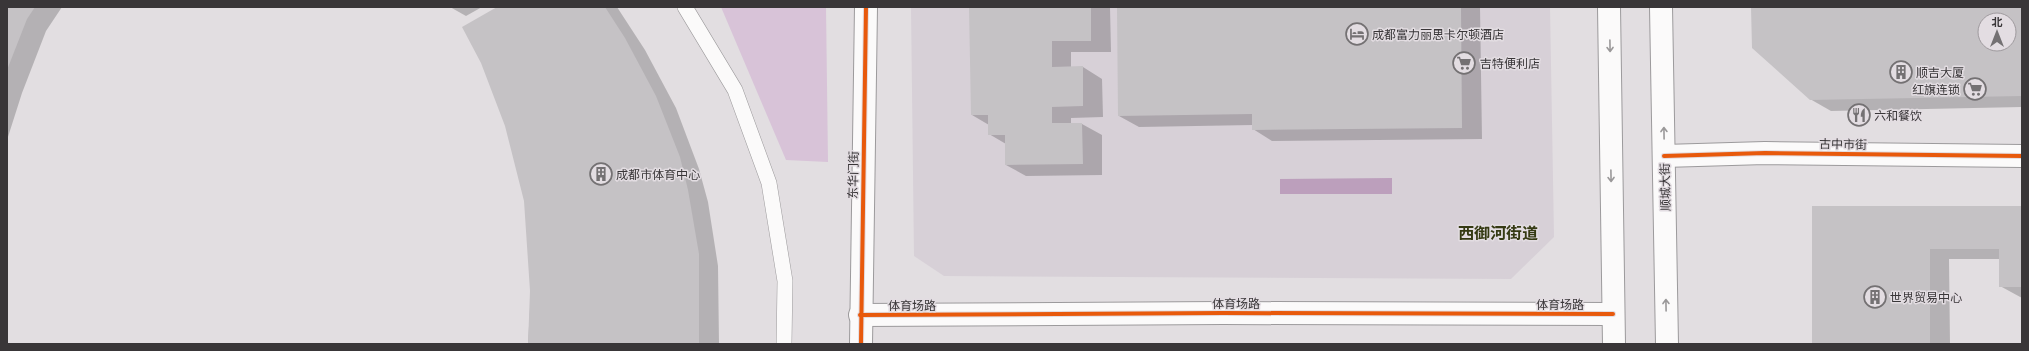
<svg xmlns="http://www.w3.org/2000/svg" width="2029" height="351" font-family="'Libre Baskerville','Noto Sans SC',serif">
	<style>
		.built { fill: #d7d0d7 }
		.green { fill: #d8c3d8 }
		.water { fill: #bc9fbc }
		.shadow { fill: #0003; fill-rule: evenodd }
		.building { fill: #c5c2c5; fill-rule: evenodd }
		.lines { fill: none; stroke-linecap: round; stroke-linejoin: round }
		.service-casing { stroke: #9c9a9c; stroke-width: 16 }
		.minor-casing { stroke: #9c9a9c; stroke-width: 24 }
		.secondary-casing { stroke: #9c9a9c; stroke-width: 24 }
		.service { stroke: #fbfafa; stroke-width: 15 }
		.minor { stroke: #fbfafa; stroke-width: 22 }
		.secondary { stroke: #fbfafa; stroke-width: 22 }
		.cycleway-casing { stroke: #e3dde2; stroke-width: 6 }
		.cycleway { stroke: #e8590c; stroke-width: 4 }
		.oneway { stroke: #9a9899 }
		.labels { text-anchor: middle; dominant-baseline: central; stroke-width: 3; stroke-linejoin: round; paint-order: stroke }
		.poi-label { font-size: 12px; fill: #393638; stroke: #e3dde2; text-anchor: start }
		.street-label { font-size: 12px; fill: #393638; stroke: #e3dde2 }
		.district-label { font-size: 16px; font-weight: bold; fill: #353a13; stroke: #e3dde2 }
	</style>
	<rect width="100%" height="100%" fill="#e2dee1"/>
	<polygon class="built" points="911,7 1550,7 1554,237 1511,279 944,276 914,256"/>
	<polygon class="green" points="721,7 826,7 828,162 786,160"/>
	<polygon class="water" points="1392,178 1392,194 1280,194 1280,179"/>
	<g class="shadow">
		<polygon points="7,7 62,7 46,31 22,93 7,140"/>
		<polygon points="450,7 482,7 466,16"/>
		<polygon points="499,7 617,7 645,50 676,108 699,169 708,202 718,266 719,344 528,344 531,291 525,201"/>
		<polygon points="970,7 1110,7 1111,52 1071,52 1071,68 1083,67 1102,79 1103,117 1071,118 1071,124 1082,124 1102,135 1102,175 1026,176 1006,165 1006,144 989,134 989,125 972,115"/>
		<polygon points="1118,7 1480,7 1482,139 1272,141 1253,129 1253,125 1139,127 1119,116"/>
		<path d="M1752,7H2022V107L1831,111L1810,99ZM1985,20H2009V44H1985Z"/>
		<polygon points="1813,207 2022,207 2022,298 2000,286 2000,259 1949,259 1950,344 1813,344"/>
	</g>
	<g class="building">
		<polygon points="7,7 35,7 27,19 7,70"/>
		<polygon points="497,7 605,7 625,38 656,96 680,157 688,190 699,254 699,344 528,344 530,291 524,201 505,126 481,63 462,27"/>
		<polygon points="969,7 1091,7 1091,41 1052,41 1052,67 1083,66 1083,106 1052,107 1052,123 1082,123 1083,164 1005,165 1005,135 988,135 988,115 971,115"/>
		<polygon points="1117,7 1461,7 1462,128 1252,130 1252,114 1118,116"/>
		<path d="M1751,7H2022V96L1810,100L1752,48ZM1985,20H2009V44H1985Z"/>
		<polygon points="1812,206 2022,206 2022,287 1999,287 1999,249 1930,249 1930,344 1812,344"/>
	</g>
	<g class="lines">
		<g class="service-casing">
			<polyline id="service" points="685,7 735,90 769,183 785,281 784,344"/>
		</g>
		<g class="minor-casing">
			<g id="minor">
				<polyline points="1664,156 1765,153 2022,156"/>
				<polyline points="860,315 1223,313 1613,314"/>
				<polyline points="861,344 866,7"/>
			</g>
		</g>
		<g class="secondary-casing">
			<g id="secondary">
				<polyline points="1609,7 1614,344"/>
				<polyline points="1661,7 1667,344"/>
			</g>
		</g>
		<use href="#service" class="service"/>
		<use href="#minor" class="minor"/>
		<use href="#secondary" class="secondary"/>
		<g class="cycleway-casing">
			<g id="cycleway">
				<polyline points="1664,156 1765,153 2022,156"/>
				<polyline points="860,315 1223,313 1613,314"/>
				<polyline points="861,344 866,7"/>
			</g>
		</g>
		<use href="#cycleway" class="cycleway"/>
	</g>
	<defs><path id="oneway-shaft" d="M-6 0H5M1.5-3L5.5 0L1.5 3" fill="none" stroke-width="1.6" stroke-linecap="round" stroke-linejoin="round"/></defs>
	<g class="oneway">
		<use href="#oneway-shaft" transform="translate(1610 46) rotate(89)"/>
		<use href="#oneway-shaft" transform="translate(1664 133) rotate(-91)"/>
		<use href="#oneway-shaft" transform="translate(1611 176) rotate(89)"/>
		<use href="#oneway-shaft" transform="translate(1666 305) rotate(-91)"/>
	</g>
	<defs>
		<g id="hotel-ring" transform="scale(1.15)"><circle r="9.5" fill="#e3dde2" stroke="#747173" stroke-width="1.5"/><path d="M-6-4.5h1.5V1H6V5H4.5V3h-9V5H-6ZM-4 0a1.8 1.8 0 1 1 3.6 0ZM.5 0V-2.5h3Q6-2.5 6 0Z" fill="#747173"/></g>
		<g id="supermarket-ring" transform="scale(1.15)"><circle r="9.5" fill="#e3dde2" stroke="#747173" stroke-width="1.5"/><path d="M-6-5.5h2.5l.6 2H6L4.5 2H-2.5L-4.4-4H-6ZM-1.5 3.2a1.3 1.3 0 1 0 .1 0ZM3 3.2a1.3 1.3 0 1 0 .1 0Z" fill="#747173"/></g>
		<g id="building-ring" transform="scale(1.15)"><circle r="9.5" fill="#e3dde2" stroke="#747173" stroke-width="1.5"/><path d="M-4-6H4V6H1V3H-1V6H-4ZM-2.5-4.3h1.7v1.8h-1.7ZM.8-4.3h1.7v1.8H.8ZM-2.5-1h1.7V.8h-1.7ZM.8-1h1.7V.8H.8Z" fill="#747173"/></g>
		<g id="restaurant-ring" transform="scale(1.15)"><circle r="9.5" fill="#e3dde2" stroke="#747173" stroke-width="1.5"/><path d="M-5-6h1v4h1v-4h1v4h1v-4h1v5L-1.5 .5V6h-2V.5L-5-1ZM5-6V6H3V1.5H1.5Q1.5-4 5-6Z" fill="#747173"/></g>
	</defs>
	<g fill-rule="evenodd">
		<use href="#hotel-ring" x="1357" y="34"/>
		<use href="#supermarket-ring" x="1464" y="63"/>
		<use href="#building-ring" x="1901" y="72"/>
		<use href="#supermarket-ring" x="1975" y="89"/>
		<use href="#restaurant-ring" x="1859" y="115"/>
		<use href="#building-ring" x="601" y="174"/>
		<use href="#building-ring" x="1875" y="297"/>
	</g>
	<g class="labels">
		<g class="poi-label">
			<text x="1372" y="34">成都富力丽思卡尔顿酒店</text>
			<text x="1480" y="63">吉特便利店</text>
			<text x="1916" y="72">顺吉大厦</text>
			<text x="1960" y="89" text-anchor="end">红旗连锁</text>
			<text x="1874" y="115">六和餐饮</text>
			<text x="616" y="174">成都市体育中心</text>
			<text x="1890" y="297">世界贸易中心</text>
		</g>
		<g class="street-label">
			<text transform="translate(1843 144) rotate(1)">古中市街</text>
			<text transform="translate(853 175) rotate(-89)">东华门街</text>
			<text transform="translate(1665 187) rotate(-91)">顺城大街</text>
			<text x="1236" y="303">体育场路</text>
			<text x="1560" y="304">体育场路</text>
			<text x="912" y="305">体育场路</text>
		</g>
		<g class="district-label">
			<text x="1498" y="233">西御河街道</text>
		</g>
	</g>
	<rect width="2029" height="351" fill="none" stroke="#393638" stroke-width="16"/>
	<g transform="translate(1997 32)"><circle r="19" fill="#e3dde2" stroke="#9f9a9e"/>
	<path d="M0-3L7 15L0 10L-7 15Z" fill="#747173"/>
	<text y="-6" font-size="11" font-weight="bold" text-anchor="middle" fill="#393638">北</text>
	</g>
</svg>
